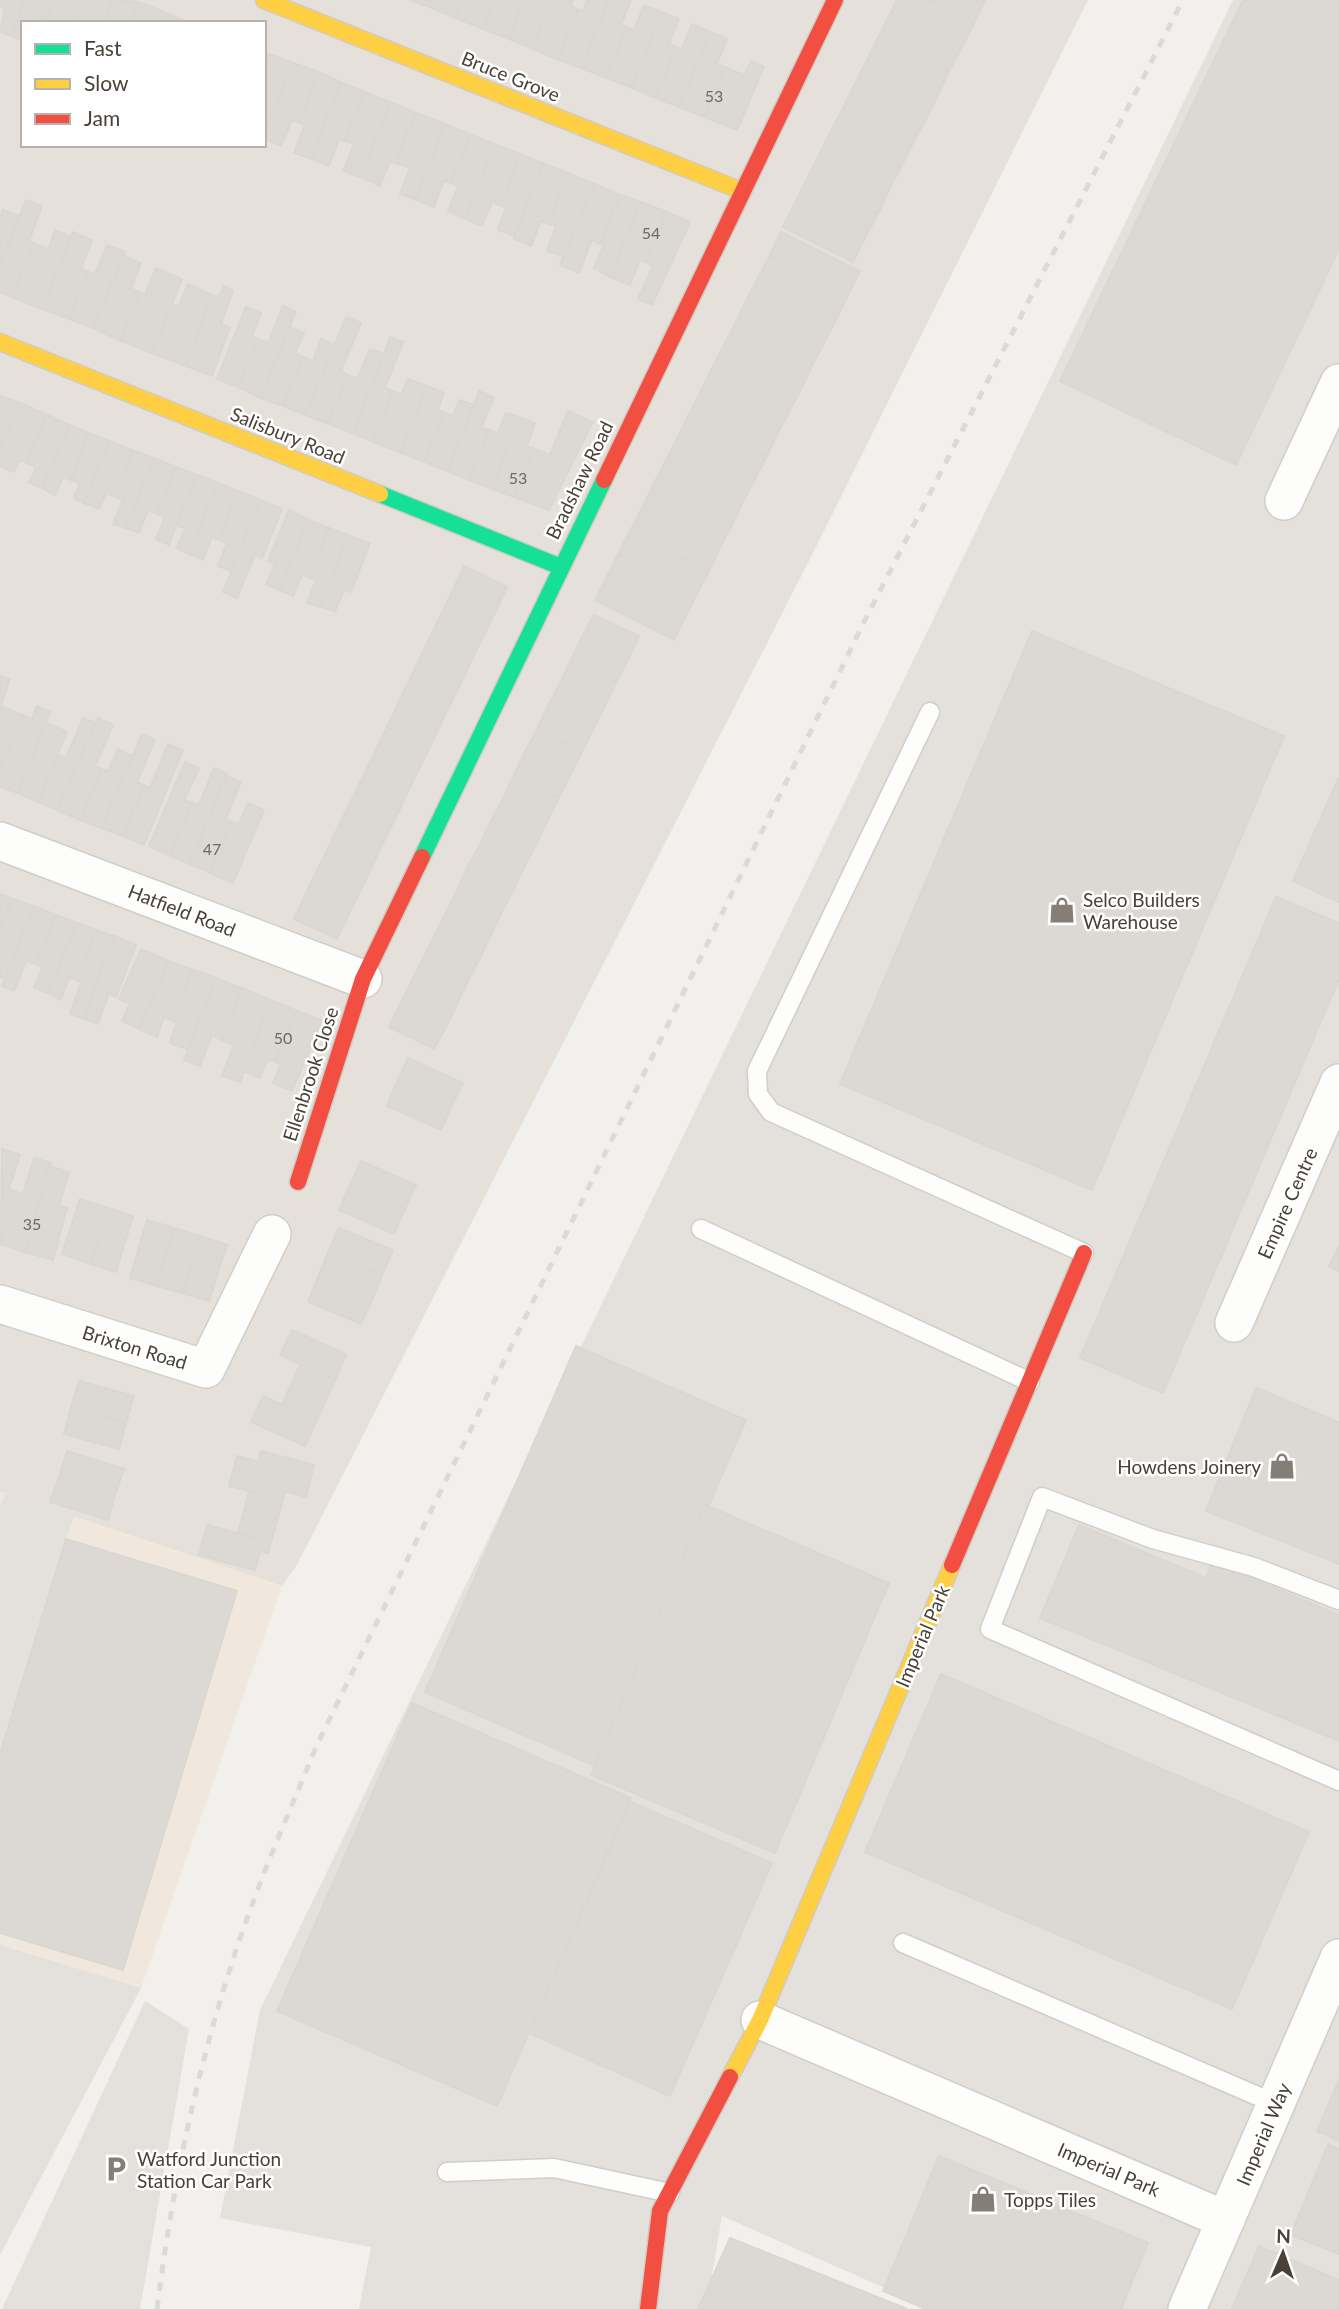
<svg xmlns="http://www.w3.org/2000/svg" width="1339" height="2309" font-family="Lato,sans-serif">
	<style>
		.residential { fill: #e5e1da; fill-rule: evenodd }
		.commercial { fill: #f1e8dd }
		.industrial { fill: #e4e0dc }
		.parking { fill: #e4e1dd }
		.building { fill: #dcd9d5; stroke: #dad7d2; stroke-width: 2 }
		.lines { fill: none; stroke-linecap: round; stroke-linejoin: round }
		.lane-casing { stroke: #d0ceca; stroke-width: 21 }
		.street-casing { stroke: #d0ceca; stroke-width: 40 }
		.fast-casing { stroke: #d0ccc3; stroke-width: 19 }
		.slow-casing { stroke: #d0ccc3; stroke-width: 19 }
		.jam-casing { stroke: #d0ccc3; stroke-width: 19 }
		.lane { stroke: #fdfdfc; stroke-width: 18 }
		.street { stroke: #fdfdfc; stroke-width: 37 }
		.fast { stroke: #16e098; stroke-width: 16 }
		.slow { stroke: #ffcf43; stroke-width: 16 }
		.jam { stroke: #f24e42; stroke-width: 16 }
		.rail { stroke: #dadad9; stroke-width: 5; stroke-dasharray: 9 9; stroke-linecap: butt }
		.labels { text-anchor: middle; dominant-baseline: central; stroke-width: 5; stroke-linejoin: round; paint-order: stroke }
		.number-label { font-size: 16px; fill: #6e6860 }
		.street-label { font-size: 19px; fill: #484138; stroke: #fff }
		.poi-label { font-size: 19px; fill: #484138; stroke: #fff; text-anchor: start }
	</style>
	<rect width="100%" height="100%" fill="#f2f0ec"/>
	<path class="residential" d="M0,0H1088L817,545L297,1565L282,1586L0,1492ZM23,23H264V145H23Z"/>
	<polygon class="commercial" points="0,1492 282,1586 141,1988 0,2255"/>
	<polygon class="industrial" points="1233,0 1339,0 1339,2309 932,2309 722,2216 706,2309 359,2309 371,2247 220,2218 260,2010"/>
	<g class="parking">
		<polygon points="6,1494 74,1516 0,1754 0,1505"/>
		<polygon points="1051,1514 1079,1525 1040,1618 1012,1607"/>
		<polygon points="976,1632 1339,1785 1339,1821 962,1663"/>
		<polygon points="0,1945 141,1988 0,2255"/>
		<polygon points="145,2001 189,2029 140,2309 2,2309"/>
	</g>
	<g class="building">
		<polygon points="0,0 25,0 11,36 0,32 5,8 0,6"/>
		<polygon points="25,0 55,0 46,22 40,19 39,23 23,23 23,40 11,36"/>
		<polygon points="55,0 82,0 73,23 46,22"/>
		<polygon points="82,0 113,0 104,23 73,23"/>
		<polygon points="113,0 139,2 131,23 104,23"/>
		<polygon points="410,0 432,0 429,7"/>
		<polygon points="432,0 463,0 456,18 429,7"/>
		<polygon points="463,0 495,0 483,29 456,18"/>
		<polygon points="495,0 524,0 509,39 483,29"/>
		<polygon points="524,0 551,0 533,49 509,39"/>
		<polygon points="551,0 573,0 571,6 578,9 558,60 533,49"/>
		<polygon points="587,0 609,0 581,68 558,60 578,9 583,11"/>
		<polygon points="609,0 631,0 621,25 627,27 606,78 581,68"/>
		<polygon points="897,0 927,0 974,23 962,47 891,12"/>
		<polygon points="927,0 985,0 974,23"/>
		<polygon points="1243,0 1339,0 1339,249 1236,465 1060,381"/>
		<polygon points="139,2 164,12 160,23 131,23"/>
		<polygon points="644,5 662,12 632,88 606,78 627,27 634,30"/>
		<polygon points="164,12 190,23 160,23"/>
		<polygon points="662,12 679,19 669,44 676,47 656,98 632,88"/>
		<polygon points="891,12 962,47 949,71 879,36"/>
		<polygon points="692,24 711,32 679,107 656,98 676,47 682,49"/>
		<polygon points="711,32 727,39 717,64 725,67 704,117 679,107"/>
		<polygon points="879,36 949,71 938,95 867,60"/>
		<polygon points="264,52 270,54 264,68"/>
		<polygon points="270,54 293,63 264,135 264,68"/>
		<polygon points="867,60 938,95 926,119 855,84"/>
		<polygon points="751,61 764,67 737,130 704,117 725,67 744,75"/>
		<polygon points="293,63 319,72 299,123 292,120 281,146 264,139 264,135"/>
		<polygon points="319,72 341,82 311,159 294,153 305,125 299,123"/>
		<polygon points="341,82 365,92 345,141 339,140 329,166 311,159"/>
		<polygon points="855,84 926,119 913,143 843,108"/>
		<polygon points="365,92 391,102 361,177 343,171 354,144 345,141"/>
		<polygon points="391,102 416,113 395,163 390,161 380,186 361,177"/>
		<polygon points="843,108 913,143 901,167 831,131"/>
		<polygon points="416,113 445,124 416,200 400,194 410,168 395,163"/>
		<polygon points="445,124 471,135 451,183 444,181 434,207 416,200"/>
		<polygon points="831,131 901,167 889,190 819,155"/>
		<polygon points="471,135 495,144 465,219 448,211 458,186 451,183"/>
		<polygon points="495,144 520,154 501,206 492,202 482,226 465,219"/>
		<polygon points="520,154 543,163 515,236 498,230 506,207 501,206"/>
		<polygon points="819,155 889,190 878,214 807,179"/>
		<polygon points="543,163 568,173 549,224 541,221 531,246 514,239"/>
		<polygon points="568,173 594,184 564,257 547,251 556,226 549,224"/>
		<polygon points="807,179 878,214 865,238 795,203"/>
		<polygon points="594,184 620,195 600,244 592,240 579,273 560,265"/>
		<polygon points="620,195 641,202 610,277 594,268 604,245 600,244"/>
		<polygon points="26,200 42,206 29,241 34,243 12,297 0,292 0,266"/>
		<polygon points="641,202 667,212 646,262 640,260 630,285 610,277"/>
		<polygon points="795,203 865,238 853,262 783,227"/>
		<polygon points="3,210 19,216 0,266 0,218"/>
		<polygon points="667,212 690,222 652,305 638,299 653,266 646,262"/>
		<polygon points="55,230 71,237 42,309 12,297 34,243 48,249"/>
		<polygon points="73,232 92,240 81,269 88,272 69,319 42,309"/>
		<polygon points="781,232 860,271 848,295 770,255"/>
		<polygon points="107,245 125,252 93,328 69,319 88,272 95,274"/>
		<polygon points="770,255 848,295 837,318 758,278"/>
		<polygon points="124,256 141,263 131,289 140,292 121,341 93,328"/>
		<polygon points="156,268 182,279 152,353 121,341 140,292 145,294"/>
		<polygon points="758,278 837,318 825,341 746,301"/>
		<polygon points="188,284 212,295 186,366 152,353 172,304 179,306"/>
		<polygon points="224,286 233,290 221,324 230,327 212,376 186,366 212,295 219,297"/>
		<polygon points="746,301 825,341 813,364 735,324"/>
		<polygon points="283,306 296,312 260,398 238,387 258,339 268,343"/>
		<polygon points="246,307 261,313 252,336 258,339 238,387 217,379"/>
		<polygon points="346,317 361,323 341,371 348,375 328,424 305,415"/>
		<polygon points="735,324 813,364 802,387 723,347"/>
		<polygon points="290,327 304,333 295,353 303,357 283,406 260,398"/>
		<polygon points="390,337 403,342 385,388 393,391 373,442 353,433"/>
		<polygon points="321,339 335,345 305,415 283,406 303,357 313,361"/>
		<polygon points="723,347 802,387 790,410 711,370"/>
		<polygon points="370,349 384,354 353,433 328,424 348,375 357,379"/>
		<polygon points="711,370 790,410 778,433 700,393"/>
		<polygon points="408,379 427,386 401,453 373,442 393,391 401,395"/>
		<polygon points="427,386 444,393 438,410 444,412 425,462 401,453"/>
		<polygon points="479,391 494,398 481,428 489,430 469,480 447,471"/>
		<polygon points="700,393 778,433 767,456 688,416"/>
		<polygon points="0,396 21,403 0,450"/>
		<polygon points="459,400 474,405 447,471 425,462 444,412 453,416"/>
		<polygon points="21,403 47,415 26,463 20,460 14,472 0,466 0,450"/>
		<polygon points="568,411 593,422 549,510 514,497 533,448 550,455"/>
		<polygon points="506,413 519,417 492,489 469,480 489,430 498,433"/>
		<polygon points="47,415 70,425 42,488 29,483 36,467 26,463"/>
		<polygon points="688,416 767,456 755,479 677,439"/>
		<polygon points="519,417 535,423 527,446 533,448 514,497 492,489"/>
		<polygon points="70,425 89,433 71,480 63,477 55,495 42,488"/>
		<polygon points="89,433 109,441 84,503 74,498 80,483 71,480"/>
		<polygon points="677,439 755,479 743,502 665,462"/>
		<polygon points="109,441 133,450 115,497 106,493 99,509 84,503"/>
		<polygon points="133,450 154,458 126,528 113,524 123,500 115,497"/>
		<polygon points="154,458 176,467 157,514 148,510 139,533 126,528"/>
		<polygon points="665,462 743,502 732,525 653,485"/>
		<polygon points="176,467 197,475 169,545 156,539 165,517 157,514"/>
		<polygon points="197,475 218,483 189,554 177,548 185,528 177,525"/>
		<polygon points="218,483 238,491 219,540 212,537 203,560 189,554"/>
		<polygon points="653,485 732,525 720,548 642,508"/>
		<polygon points="238,491 260,500 231,571 218,566 227,543 219,540"/>
		<polygon points="260,500 282,509 262,558 255,555 237,598 223,592"/>
		<polygon points="642,508 720,548 709,571 630,531"/>
		<polygon points="289,510 309,520 279,590 266,585 275,564 268,561"/>
		<polygon points="309,520 329,528 309,578 302,574 293,596 279,590"/>
		<polygon points="329,528 348,535 321,607 307,603 316,580 309,578"/>
		<polygon points="630,531 709,571 697,594 618,554"/>
		<polygon points="348,535 370,543 351,592 344,590 335,611 321,607"/>
		<polygon points="618,554 697,594 686,616 607,577"/>
		<polygon points="464,566 507,587 492,619 449,598"/>
		<polygon points="607,577 686,616 674,640 595,600"/>
		<polygon points="449,598 492,619 476,651 433,631"/>
		<polygon points="594,615 639,636 628,660 582,637"/>
		<polygon points="433,631 476,651 461,683 418,662"/>
		<polygon points="1032,631 1284,736 1092,1190 840,1084"/>
		<polygon points="582,637 628,660 616,682 571,660"/>
		<polygon points="571,660 616,682 605,706 560,683"/>
		<polygon points="418,662 461,683 445,715 402,695"/>
		<polygon points="0,676 10,679 0,708"/>
		<polygon points="560,683 605,706 594,728 548,706"/>
		<polygon points="402,695 445,715 430,747 387,727"/>
		<polygon points="1,706 23,715 0,772 0,708"/>
		<polygon points="37,706 50,712 18,793 0,787 0,772 23,715 32,719"/>
		<polygon points="548,706 594,728 582,752 537,729"/>
		<polygon points="83,718 96,723 57,810 38,802 58,755 66,758"/>
		<polygon points="98,718 113,725 95,766 102,769 80,820 57,810"/>
		<polygon points="46,723 67,732 38,802 18,793"/>
		<polygon points="387,727 430,747 414,779 372,758"/>
		<polygon points="537,729 582,752 571,774 525,752"/>
		<polygon points="142,734 155,740 137,782 144,785 123,836 101,828"/>
		<polygon points="168,744 183,750 144,845 123,836 144,785 150,788"/>
		<polygon points="118,749 132,756 101,828 80,820 102,769 108,771"/>
		<polygon points="525,752 571,774 559,797 514,775"/>
		<polygon points="372,758 414,779 399,811 356,791"/>
		<polygon points="185,762 199,768 184,801 192,802 170,856 149,846"/>
		<polygon points="214,768 227,774 190,864 170,856 192,802 199,805"/>
		<polygon points="514,775 559,797 548,820 503,798"/>
		<polygon points="226,776 241,782 226,819 232,822 210,873 190,864"/>
		<polygon points="1339,777 1339,902 1293,881"/>
		<polygon points="356,791 399,811 383,843 340,823"/>
		<polygon points="503,798 548,820 537,843 491,821"/>
		<polygon points="248,803 264,810 233,883 210,873 232,822 239,824"/>
		<polygon points="491,821 537,843 525,866 480,844"/>
		<polygon points="340,823 383,843 368,875 325,854"/>
		<polygon points="480,844 525,866 514,889 468,866"/>
		<polygon points="325,854 368,875 352,908 309,887"/>
		<polygon points="468,866 514,889 502,912 457,890"/>
		<polygon points="309,887 352,908 337,939 294,919"/>
		<polygon points="457,890 502,912 491,935 446,912"/>
		<polygon points="0,894 13,899 0,930"/>
		<polygon points="1276,897 1339,923 1339,979 1163,1393 1080,1358"/>
		<polygon points="13,899 34,906 5,979 0,977 0,930"/>
		<polygon points="34,906 56,915 36,964 26,961 14,991 2,986"/>
		<polygon points="446,912 491,935 480,958 434,936"/>
		<polygon points="56,915 77,923 48,993 34,988 43,967 36,964"/>
		<polygon points="77,923 96,930 77,980 69,977 61,1000 48,993"/>
		<polygon points="96,930 114,936 84,1019 70,1014 81,983 77,980"/>
		<polygon points="114,936 136,945 116,997 109,993 98,1024 84,1019"/>
		<polygon points="434,936 480,958 468,981 423,958"/>
		<polygon points="141,949 169,961 139,1029 122,1021 130,1003 119,999"/>
		<polygon points="423,958 468,981 457,1004 411,982"/>
		<polygon points="169,961 191,969 173,1021 164,1017 157,1037 139,1029"/>
		<polygon points="191,969 216,978 189,1050 170,1043 177,1022 173,1021"/>
		<polygon points="216,978 242,988 222,1040 212,1035 200,1066 184,1060"/>
		<polygon points="411,982 457,1004 446,1027 400,1004"/>
		<polygon points="242,988 271,1000 240,1082 222,1076 234,1045 222,1040"/>
		<polygon points="271,1000 297,1011 275,1062 268,1059 260,1078 244,1071"/>
		<polygon points="400,1004 446,1027 434,1049 389,1027"/>
		<polygon points="297,1011 322,1020 292,1091 273,1083 281,1065 275,1062"/>
		<polygon points="408,1058 463,1083 451,1107 397,1082"/>
		<polygon points="397,1082 451,1107 441,1130 387,1106"/>
		<polygon points="2,1149 20,1155 9,1189 17,1192 1,1244"/>
		<polygon points="34,1158 51,1163 25,1252 1,1244 17,1192 23,1194"/>
		<polygon points="361,1161 416,1185 405,1209 350,1185"/>
		<polygon points="49,1166 69,1172 59,1206 67,1208 53,1260 25,1252"/>
		<polygon points="350,1185 405,1209 394,1234 339,1210"/>
		<polygon points="80,1199 108,1208 90,1264 62,1254"/>
		<polygon points="108,1208 133,1216 116,1272 90,1264"/>
		<polygon points="147,1220 174,1228 157,1286 130,1278"/>
		<polygon points="174,1228 200,1236 182,1293 157,1286"/>
		<polygon points="339,1228 393,1250 382,1275 328,1252"/>
		<polygon points="200,1236 227,1245 209,1301 182,1293"/>
		<polygon points="1339,1246 1339,1271 1329,1266"/>
		<polygon points="328,1252 382,1275 372,1300 318,1277"/>
		<polygon points="318,1277 372,1300 361,1324 308,1302"/>
		<polygon points="292,1330 346,1354 335,1380 280,1355"/>
		<polygon points="576,1346 746,1420 595,1766 425,1692"/>
		<polygon points="300,1365 335,1380 317,1420 282,1404"/>
		<polygon points="79,1381 134,1396 126,1423 71,1407"/>
		<polygon points="1256,1388 1339,1422 1339,1564 1206,1511"/>
		<polygon points="263,1396 317,1420 305,1446 251,1422"/>
		<polygon points="71,1407 126,1423 119,1449 64,1434"/>
		<polygon points="67,1451 124,1469 115,1495 59,1477"/>
		<polygon points="261,1451 314,1465 306,1497 285,1491 283,1500 229,1486 237,1456 258,1461"/>
		<polygon points="59,1477 115,1495 108,1520 50,1502"/>
		<polygon points="249,1491 283,1500 271,1542 238,1533"/>
		<polygon points="705,1505 889,1583 775,1853 591,1775"/>
		<polygon points="207,1525 271,1542 268,1553 260,1551 255,1570 199,1555"/>
		<polygon points="1079,1525 1206,1578 1212,1562 1339,1615 1339,1741 1040,1618"/>
		<polygon points="66,1539 237,1591 123,1970 0,1933 0,1754"/>
		<polygon points="941,1674 1309,1832 1232,2009 865,1852"/>
		<polygon points="412,1703 631,1798 497,2106 277,2011"/>
		<polygon points="631,1802 772,1863 670,2096 529,2033"/>
		<polygon points="1339,2080 1339,2141 1317,2131"/>
		<polygon points="1328,2144 1339,2149 1339,2254 1291,2235"/>
		<polygon points="939,2156 1148,2243 1121,2309 926,2309 883,2291"/>
		<polygon points="730,2238 907,2309 698,2309"/>
		<polygon points="1259,2246 1339,2280 1339,2309 1232,2309"/>
	</g>
	<g class="lines">
		<g class="lane-casing">
			<g id="lane">
				<polyline points="930,712 757,1071 758,1094 771,1112 1084,1253"/>
				<polyline points="701,1229 1030,1382"/>
				<polyline points="1339,1600 1254,1567 1153,1539 1042,1497 990,1629 1339,1781"/>
				<polyline points="903,1943 1276,2104"/>
				<polyline points="447,2172 554,2168 670,2193"/>
			</g>
		</g>
		<g class="street-casing">
			<g id="street">
				<polyline points="1284,501 1339,383"/>
				<polyline points="0,841 363,979"/>
				<polyline points="0,1304 206,1369 272,1234"/>
				<polyline points="1234,1323 1339,1083"/>
				<polyline points="760,2020 1226,2220"/>
				<polyline points="1187,2309 1339,1958"/>
			</g>
		</g>
		<g class="fast-casing">
			<g id="fast">
				<polyline points="380,494 561,567"/>
				<polyline points="422,857 604,480"/>
			</g>
		</g>
		<g class="slow-casing">
			<g id="slow">
				<polyline points="264,0 742,191"/>
				<polyline points="0,342 380,494"/>
				<polyline points="730,2077 760,2020 952,1565"/>
			</g>
		</g>
		<g class="jam-casing">
			<g id="jam">
				<polyline points="604,480 835,0"/>
				<polyline points="298,1182 363,979 422,857"/>
				<polyline points="952,1565 1084,1253"/>
				<polyline points="648,2309 660,2211 730,2077"/>
			</g>
		</g>
		<use href="#lane" class="lane"/>
		<use href="#street" class="street"/>
		<use href="#fast" class="fast"/>
		<use href="#slow" class="slow"/>
		<use href="#jam" class="jam"/>
		<path class="rail" d="M157,2309C174,2172 204,2035 252,1905C271,1852 295,1799 316,1747L864,622L1183,0"/>
	</g>
	<defs>
		<g id="shop-bare" transform="scale(2.1)"><path d="M-5-2.5h2.3a2.7 3.5 0 0 1 5.4 0H5L5.5 6h-11ZM-1.5-2.5h3a1.5 2.3 0 0 0-3 0Z" fill="#847e77" stroke="#fff" stroke-width="2.5" paint-order="stroke"/></g>
		<g id="parking-bare" transform="scale(2.1)"><path d="M-3.5-5.5H1a3.5 3.5 0 0 1 0 7H-1V5.5H-3.5ZM-1-3.4V-.6H.8a1.4 1.4 0 0 0 0-2.8Z" fill="#847e77" stroke="#fff" stroke-width="2.5" paint-order="stroke"/></g>
	</defs>
	<g fill-rule="evenodd">
		<use href="#shop-bare" x="1062" y="910"/>
		<use href="#shop-bare" x="1282" y="1466"/>
		<use href="#parking-bare" x="116" y="2169"/>
		<use href="#shop-bare" x="983" y="2199"/>
	</g>
	<g class="labels">
		<g class="number-label">
			<text x="714" y="95">53</text>
			<text x="651" y="232">54</text>
			<text x="518" y="477">53</text>
			<text x="212" y="848">47</text>
			<text x="283" y="1037">50</text>
			<text x="32" y="1223">35</text>
		</g>
		<g class="street-label">
			<text transform="translate(511 76) rotate(22)">Bruce Grove</text>
			<text transform="translate(288 435) rotate(22)">Salisbury Road</text>
			<text transform="translate(579 480) rotate(-64)">Bradshaw Road</text>
			<text transform="translate(182 910) rotate(21)">Hatfield Road</text>
			<text transform="translate(310 1074) rotate(-72)">Ellenbrook Close</text>
			<text transform="translate(1287 1203) rotate(-66)">Empire Centre</text>
			<text transform="translate(135 1347) rotate(17)">Brixton Road</text>
			<text transform="translate(922 1636) rotate(-67)">Imperial Park</text>
			<text transform="translate(1263 2134) rotate(-67)">Imperial Way</text>
			<text transform="translate(1109 2169) rotate(23)">Imperial Park</text>
		</g>
		<g class="poi-label">
			<text x="1083" y="899">Selco Builders<tspan x="1083" dy="22">Warehouse</tspan></text>
			<text x="1261" y="1466" text-anchor="end">Howdens Joinery</text>
			<text x="137" y="2158">Watford Junction<tspan x="137" dy="22">Station Car Park</tspan></text>
			<text x="1004" y="2199">Topps Tiles</text>
		</g>
	</g>
	<rect x="21" y="21" width="245" height="126" fill="#ffffff" stroke="#b6b3af" stroke-width="2"/>
	<rect x="35" y="44" width="35" height="10" fill="#16e098" stroke="#b6b3af" stroke-width="2"/>
	<text x="84" y="56" font-size="21" fill="#484138">Fast</text>
	<rect x="35" y="79" width="35" height="10" fill="#ffcf43" stroke="#b6b3af" stroke-width="2"/>
	<text x="84" y="91" font-size="21" fill="#484138">Slow</text>
	<rect x="35" y="114" width="35" height="10" fill="#f24e42" stroke="#b6b3af" stroke-width="2"/>
	<text x="84" y="126" font-size="21" fill="#484138">Jam</text>
	<g transform="translate(1283 2253) rotate(2)" stroke="#ffffff" stroke-width="5" paint-order="stroke">
	<path d="M0-5L12 26L0 18L-12 26Z" fill="#484138"/>
	<text y="-10" font-size="19" font-weight="bold" text-anchor="middle" fill="#484138">N</text>
	</g>
</svg>
